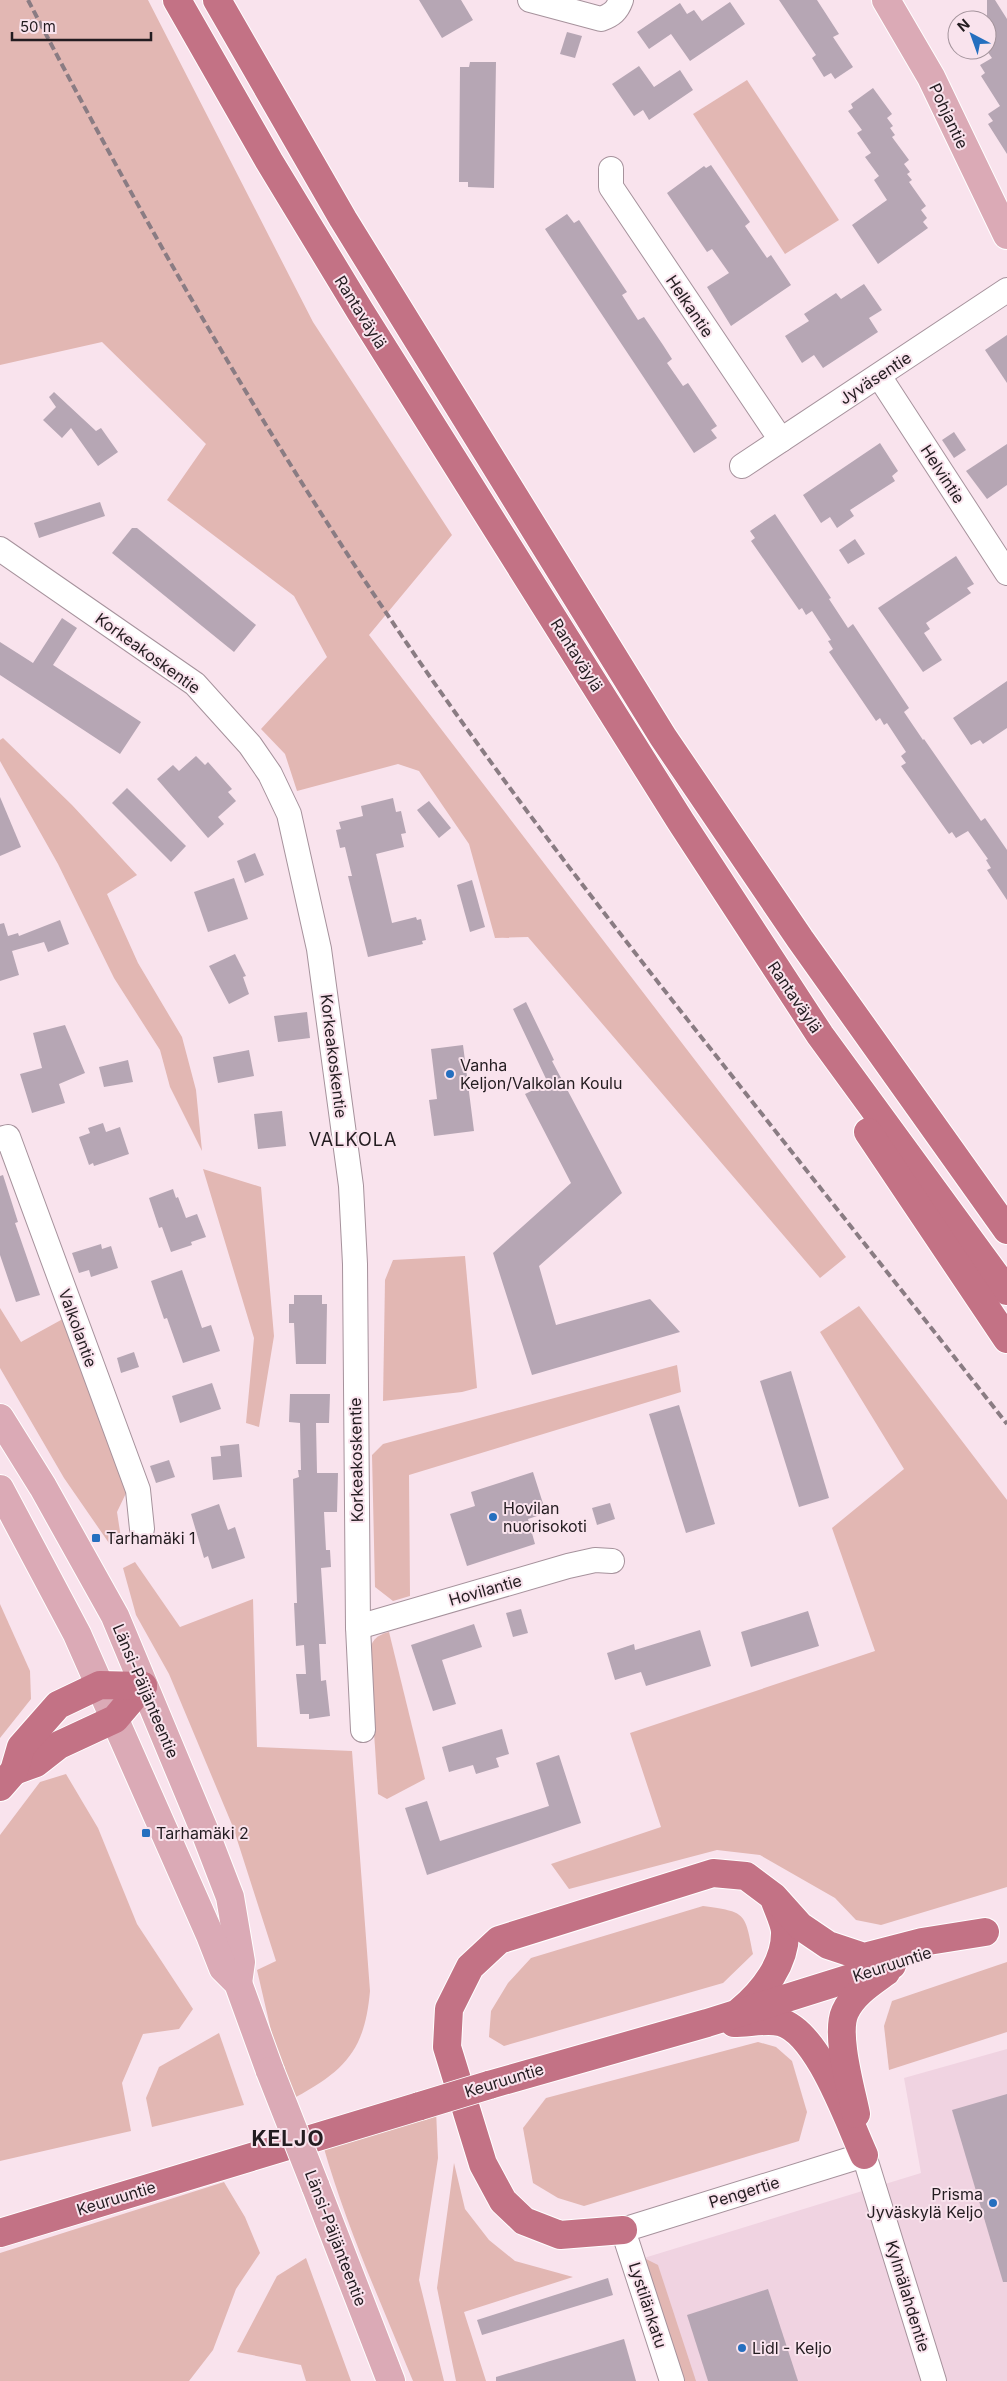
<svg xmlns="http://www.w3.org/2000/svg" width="1007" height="2381" font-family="Inter,sans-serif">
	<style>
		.built { fill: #f0d3e1 }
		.green { fill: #e2b7b3 }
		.building { fill: #b6a6b4 }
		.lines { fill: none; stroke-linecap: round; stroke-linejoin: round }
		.minor-casing { stroke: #a6929c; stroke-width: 26 }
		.major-casing { stroke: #fff; stroke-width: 30 }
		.highway-casing { stroke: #fff; stroke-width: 30 }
		.minor { stroke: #fff; stroke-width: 24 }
		.major { stroke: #dbaab6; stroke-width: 28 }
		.highway { stroke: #c37285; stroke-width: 28 }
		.rail { stroke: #8a7c83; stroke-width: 4; stroke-dasharray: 8 4; stroke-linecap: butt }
		.major-bridge-casing { stroke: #fff; stroke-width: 30; stroke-linecap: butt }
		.highway-bridge-casing { stroke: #fff; stroke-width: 30; stroke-linecap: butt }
		.major-bridge { stroke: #dbaab6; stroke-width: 28 }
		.highway-bridge { stroke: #c37285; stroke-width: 28 }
		.poi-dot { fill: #256fbf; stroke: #f9e3ed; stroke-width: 2 }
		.labels { text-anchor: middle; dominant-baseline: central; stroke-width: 4; stroke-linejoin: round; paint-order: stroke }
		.street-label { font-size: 16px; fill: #231c20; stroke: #f9e3ed }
		.poi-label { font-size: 16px; fill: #231c20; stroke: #f9e3ed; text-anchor: start }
		.neighbourhood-label { font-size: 18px; letter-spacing: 1px; fill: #231c20; stroke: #f9e3ed }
		.district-label { font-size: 21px; font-weight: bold; letter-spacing: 1px; fill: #231c20; stroke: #f9e3ed }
	</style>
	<rect width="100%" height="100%" fill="#f9e3ed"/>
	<polygon class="built" points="1007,2049 1007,2381 678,2381 644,2258 921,2173 904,2078"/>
	<g class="green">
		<polygon points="0,0 148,0 313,322 452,535 369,635 846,1257 820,1278 528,937 495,938 469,844 419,771 398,764 297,791 285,754 261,729 327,657 294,596 167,500 206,444 102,342 0,365"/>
		<polygon points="747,80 839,220 785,254 693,114"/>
		<polygon points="3,738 72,805 137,875 107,894 138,963 182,1037 196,1090 202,1151 170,1087 160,1050 114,978 58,864 0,761 0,740"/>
		<polygon points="203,1169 261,1187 274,1336 259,1427 246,1423 254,1338"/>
		<polygon points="465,1256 477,1388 462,1392 383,1401 385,1280 393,1260"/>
		<polygon points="859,1306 1007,1500 1007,1887 881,1925 856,1920 835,1898 760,1855 717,1850 569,1889 551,1864 661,1827 630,1733 875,1651 832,1528 904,1469 820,1332"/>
		<polygon points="0,1308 21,1342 70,1315 128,1489 117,1512 121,1538 111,1546 64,1478 0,1368"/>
		<polygon points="677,1365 681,1392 409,1475 410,1596 393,1601 375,1587 372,1455 383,1444"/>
		<path d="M135,1562L180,1627L253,1599L257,1747L352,1751L370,1991C365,2049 346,2070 296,2097L276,2052L257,1970L276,1961L233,1827L169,1674L136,1615L123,1568Z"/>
		<polygon points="0,1604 30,1671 31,1699 0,1738"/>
		<path d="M389,1632L425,1779L387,1799L378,1794L369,1654C371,1641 376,1635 389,1632Z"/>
		<polygon points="66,1774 98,1828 137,1924 193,2009 179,2029 143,2034 122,2083 131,2131 0,2161 0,1835 40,1782"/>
		<path d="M703,1906C746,1912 745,1912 753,1954L723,1983L504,2046L489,2037L491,2011L508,1983L531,1958Z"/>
		<polygon points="1007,1962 1007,2032 889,2070 884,2026 892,2001"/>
		<polygon points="219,2033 244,2105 152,2127 146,2098 159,2067"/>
		<polygon points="758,2042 776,2047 792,2061 807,2112 799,2141 584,2206 558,2198 533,2183 523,2128 546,2098"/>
		<path d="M436,2109L438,2158L419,2280L444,2381H413C381,2303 346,2226 323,2145Z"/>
		<polygon points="454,2163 465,2209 489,2240 515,2261 573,2277 464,2312 486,2381 456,2381 437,2288"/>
		<polygon points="224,2182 245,2217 260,2253 236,2289 213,2350 189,2381 0,2381 0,2253"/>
		<polygon points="306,2258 351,2381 306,2381 301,2365 237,2352 277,2276"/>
		<polygon points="644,2258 658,2265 696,2381 678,2381"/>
	</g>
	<g class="building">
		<polygon points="419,0 461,0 473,20 442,38"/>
		<polygon points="779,0 817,0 839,34 833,37 853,67 835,79 831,73 824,77 812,58 816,55"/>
		<polygon points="987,0 995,0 1007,19 1007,154 988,124 993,121 988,114 1000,106 981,76 985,73 980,65 992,58 987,51"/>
		<polygon points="730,2 745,24 690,61 671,34 649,49 637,32 680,3 687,14 694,10 702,21"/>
		<polygon points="567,32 582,36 575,58 560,54"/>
		<polygon points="470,62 496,62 494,188 468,187 468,182 459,182 460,67 469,67"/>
		<polygon points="639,66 654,87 680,70 693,90 649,120 643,110 634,116 612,84"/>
		<polygon points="873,88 892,114 887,118 893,126 890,128 895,135 892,137 909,160 904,164 910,172 907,174 912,180 909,182 926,206 921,210 927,218 923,222 928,228 878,264 852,225 887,200 874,180 879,176 865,157 871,153 857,133 862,130 848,111 853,108 851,104"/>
		<polygon points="711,165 750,222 745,226 767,258 771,255 791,285 731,326 707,287 729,273 712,249 707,252 667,193 704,166 706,168"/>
		<polygon points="567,214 574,223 579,220 627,292 622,295 638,320 644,317 663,345 672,359 667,363 683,386 688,383 717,426 711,430 717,438 694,453 545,229"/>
		<polygon points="864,284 882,310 869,318 878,332 823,368 814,355 802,363 785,336 809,321 804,314 836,293 841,299"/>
		<polygon points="1007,335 1007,383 985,350"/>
		<polygon points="54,392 96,431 101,428 118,452 98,466 71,428 62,438 43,420 56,407 49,397"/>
		<polygon points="954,432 966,450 954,458 942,440"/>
		<polygon points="880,443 898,471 892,476 895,481 850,510 854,516 837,528 830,517 821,523 803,495"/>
		<polygon points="1007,444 1007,485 987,499 966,471"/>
		<polygon points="100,502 105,516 39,538 34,523"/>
		<polygon points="775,514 831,598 829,599 848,628 853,624 909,708 904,712 923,740 924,739 981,821 985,818 1007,850 1007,900 987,870 991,868 986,860 988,859 968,831 956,838 952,832 949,834 901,766 906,763 901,756 906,752 887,723 884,725 880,718 876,721 829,652 833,649 828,641 831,640 812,611 806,615 802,608 799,610 751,541 755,538 750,531"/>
		<polygon points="132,528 137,528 256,625 234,652 112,553"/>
		<polygon points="855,539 865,554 848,564 839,550"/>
		<polygon points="956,556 974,584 967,588 971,593 926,623 930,629 924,633 942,660 923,672 878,608"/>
		<polygon points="62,618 77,628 53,665 141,722 120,754 0,675 0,642 33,663"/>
		<polygon points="1007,681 1007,728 983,744 980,740 971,745 953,718"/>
		<polygon points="196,756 205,765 208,762 232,789 228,792 236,801 218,817 224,824 208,838 157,779 173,765 179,771"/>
		<polygon points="127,788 186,846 171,862 112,803"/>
		<polygon points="0,797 21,847 0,856"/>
		<polygon points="393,798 396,812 401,811 406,833 401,834 404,847 376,854 392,923 416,917 417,920 421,919 426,940 422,941 423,944 368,957 348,876 352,876 345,847 340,848 336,830 341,829 339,822 363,816 361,806"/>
		<polygon points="429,801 451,828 439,838 417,810"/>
		<polygon points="255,853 264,875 245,883 237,861"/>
		<polygon points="234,878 248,919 208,932 194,892"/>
		<polygon points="472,880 485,927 470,932 457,885"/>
		<polygon points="60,920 69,944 48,952 44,942 12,951 19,975 0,981 0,924 4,923 8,936 18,933 19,936"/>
		<polygon points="235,954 246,976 243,977 249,994 229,1004 209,966"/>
		<polygon points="526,1002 554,1060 552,1061 622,1193 539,1266 556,1325 650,1299 680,1332 532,1375 493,1253 571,1183 525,1094 548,1083 513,1009"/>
		<polygon points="307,1012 310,1038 278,1042 274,1016"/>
		<polygon points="65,1025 85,1073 59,1084 65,1103 32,1113 20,1074 42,1068 33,1033"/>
		<polygon points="463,1045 474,1131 434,1136 429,1100 437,1099 431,1049"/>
		<polygon points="249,1050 254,1076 218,1083 213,1057"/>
		<polygon points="128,1060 133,1082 104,1087 99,1067"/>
		<polygon points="282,1111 286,1146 258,1149 254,1114"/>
		<polygon points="103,1123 106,1132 120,1127 129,1154 94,1166 93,1163 89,1165 79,1137 90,1133 88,1128"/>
		<polygon points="3,1175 18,1222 15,1223 40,1295 16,1302 0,1255 0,1176"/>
		<polygon points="173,1189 176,1198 178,1197 186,1218 197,1214 206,1237 191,1242 192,1245 171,1252 162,1227 159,1228 149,1198"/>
		<polygon points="101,1244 102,1249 111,1246 118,1268 91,1277 89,1270 79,1273 72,1253"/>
		<polygon points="182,1270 202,1328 211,1325 220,1351 183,1363 167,1318 164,1319 151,1281"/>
		<polygon points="294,1295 322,1295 322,1304 327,1304 326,1364 296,1364 294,1323 289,1323 289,1304 294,1304"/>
		<polygon points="134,1352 139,1367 121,1373 117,1358"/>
		<polygon points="791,1371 829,1498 799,1507 760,1381"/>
		<polygon points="212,1383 221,1409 180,1423 172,1396"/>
		<polygon points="290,1394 330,1394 329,1423 316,1423 317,1473 338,1473 337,1512 324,1512 326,1550 330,1550 331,1567 321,1568 326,1644 319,1644 321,1681 326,1680 330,1716 309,1719 309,1714 300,1714 296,1674 306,1674 304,1645 296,1646 294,1603 297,1603 293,1479 299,1477 298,1470 301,1470 300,1423 289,1422"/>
		<polygon points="679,1405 715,1524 686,1533 649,1414"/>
		<polygon points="239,1444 242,1477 213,1480 211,1457 221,1456 220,1446"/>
		<polygon points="169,1460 175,1477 156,1483 150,1466"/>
		<polygon points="533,1472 546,1513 528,1519 535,1544 467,1566 450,1514 475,1506 471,1492"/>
		<polygon points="610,1503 615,1519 597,1525 592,1508"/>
		<polygon points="219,1504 228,1530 235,1527 245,1558 212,1569 208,1556 204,1558 191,1514"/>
		<polygon points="521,1609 528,1633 513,1637 506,1613"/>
		<polygon points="808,1611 819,1646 751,1667 741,1632"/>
		<polygon points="474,1624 482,1647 442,1660 456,1704 433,1711 411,1645"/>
		<polygon points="700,1630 711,1666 646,1686 641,1672 615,1680 607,1653 634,1644 635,1650"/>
		<polygon points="502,1729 509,1754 496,1758 499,1767 476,1774 473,1765 449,1772 442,1747"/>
		<polygon points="559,1755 581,1823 427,1875 405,1808 427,1801 440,1841 549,1806 536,1763"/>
		<polygon points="1007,2094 1007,2282 1003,2282 952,2110"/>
		<polygon points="608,2278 613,2295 482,2335 477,2320"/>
		<polygon points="768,2289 798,2381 708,2381 687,2315"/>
		<polygon points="624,2339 636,2381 496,2381 496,2377"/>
	</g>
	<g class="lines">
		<g class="minor-casing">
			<g id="minor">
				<path d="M530,0L601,19C612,15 617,11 621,0"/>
				<polyline points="611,169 611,187 781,440"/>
				<polyline points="879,376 1007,573"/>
				<polyline points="742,466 1007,290"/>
				<polyline points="0,549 195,684 250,745 270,774 289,814 319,949 351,1186 355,1264 358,1627 363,1730"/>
				<polyline points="0,1139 8,1137 138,1490 142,1529"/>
				<polyline points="358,1627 568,1566 595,1560 612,1561"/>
				<polyline points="672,2381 623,2230 864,2155 934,2381"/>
			</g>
		</g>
		<g class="major-casing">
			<g id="major">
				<polyline points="886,0 931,77 1007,235"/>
				<polyline points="0,1418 43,1487 115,1616 205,1832 230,1897 241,1962 238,1983"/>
				<polyline points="0,1489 77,1634 210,1935 223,1968 238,1983 270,2071"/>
				<polyline points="315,2185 391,2381"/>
			</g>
		</g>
		<g class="highway-casing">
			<g id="highway">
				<polyline points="177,0 269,161 360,311 681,822 820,1035 1007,1291"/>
				<polyline points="217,0 343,219 663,737 800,939 1007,1230"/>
				<polyline points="868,1132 1007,1339"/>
				<polyline points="14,1771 36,1763 59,1745 115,1719 143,1686"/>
				<polyline points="0,1787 14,1771 21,1747 58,1705 100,1685 143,1686"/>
				<path d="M740,2011C763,1992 786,1963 785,1931C784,1922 778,1910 775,1901"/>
				<path d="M734,2023C748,2023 767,2019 780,2022C818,2032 848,2120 864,2155"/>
				<polyline points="489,2085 707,2023 892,1965"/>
				<path d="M856,2114C851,2089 835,2034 845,2012C853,1994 871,1983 886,1972"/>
				<polyline points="623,2230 560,2235 524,2221 503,2201 483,2164 447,2047 449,2009 470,1967 499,1940 713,1873 746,1876 774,1897 800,1926 828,1945 864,1957 922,1942 985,1932"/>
				<polyline points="0,2233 420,2106"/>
			</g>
		</g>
		<use href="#minor" class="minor"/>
		<use href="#major" class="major"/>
		<use href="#highway" class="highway"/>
		<path class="rail" d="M28,0C143,221 267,439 408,645C506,788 613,926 721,1062C816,1183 912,1303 1007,1424"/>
		<g class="major-bridge-casing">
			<polyline id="major-bridge" points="270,2071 315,2185"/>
		</g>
		<g class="highway-bridge-casing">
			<polyline id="highway-bridge" points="420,2106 489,2085"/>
		</g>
		<use href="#major-bridge" class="major-bridge"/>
		<use href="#highway-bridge" class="highway-bridge"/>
	</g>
	<g class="poi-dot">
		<circle cx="450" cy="1074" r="5"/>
		<circle cx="493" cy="1517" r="5"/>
		<rect x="91" y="1533" width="10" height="10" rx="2.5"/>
		<rect x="141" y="1828" width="10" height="10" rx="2.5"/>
		<circle cx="993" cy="2203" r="5"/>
		<circle cx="742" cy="2348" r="5"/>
	</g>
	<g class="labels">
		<g class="street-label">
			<text transform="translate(949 116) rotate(65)">Pohjantie</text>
			<text transform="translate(690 306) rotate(56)">Helkantie</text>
			<text transform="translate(361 312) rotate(58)">Rantaväylä</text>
			<text transform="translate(875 378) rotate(-33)">Jyväsentie</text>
			<text transform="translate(943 474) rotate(57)">Helvintie</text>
			<text transform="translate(148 653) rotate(36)">Korkeakoskentie</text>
			<text transform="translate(577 655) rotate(58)">Rantaväylä</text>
			<text transform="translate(795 997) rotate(56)">Rantaväylä</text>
			<text transform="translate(334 1056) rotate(83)">Korkeakoskentie</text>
			<text transform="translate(78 1328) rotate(70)">Valkolantie</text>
			<text transform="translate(356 1460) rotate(-91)">Korkeakoskentie</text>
			<text transform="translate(485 1590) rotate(-16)">Hovilantie</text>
			<text transform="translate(146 1691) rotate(67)">Länsi-Päijänteentie</text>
			<text transform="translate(892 1964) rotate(-18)">Keuruuntie</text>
			<text transform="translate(504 2080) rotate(-17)">Keuruuntie</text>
			<text transform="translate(744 2192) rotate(-17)">Pengertie</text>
			<text transform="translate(116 2198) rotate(-17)">Keuruuntie</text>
			<text transform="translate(336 2238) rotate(69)">Länsi-Päijänteentie</text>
			<text transform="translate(908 2296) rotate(73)">Kylmälahdentie</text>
			<text transform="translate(648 2305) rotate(72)">Lystilänkatu</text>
		</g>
		<g class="poi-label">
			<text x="460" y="1065">Vanha<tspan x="460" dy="18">Keljon/Valkolan Koulu</tspan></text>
			<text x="503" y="1508">Hovilan<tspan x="503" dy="18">nuorisokoti</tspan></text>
			<text x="106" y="1538">Tarhamäki 1</text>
			<text x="156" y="1833">Tarhamäki 2</text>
			<text x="983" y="2194" text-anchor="end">Prisma<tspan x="983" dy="18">Jyväskylä Keljo</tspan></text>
			<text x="752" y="2348">Lidl - Keljo</text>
		</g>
		<g class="neighbourhood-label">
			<text x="353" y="1139">VALKOLA</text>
		</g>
		<g class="district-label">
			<text x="288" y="2138">KELJO</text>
		</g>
	</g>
	<g transform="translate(972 35) rotate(319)"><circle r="24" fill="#f9e3ed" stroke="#a3939b"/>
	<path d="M0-4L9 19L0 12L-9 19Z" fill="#256fbf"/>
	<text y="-8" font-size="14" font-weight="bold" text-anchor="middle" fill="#231c20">N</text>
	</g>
	<path d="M12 32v8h139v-8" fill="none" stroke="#231c20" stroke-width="2.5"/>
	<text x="20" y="32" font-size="15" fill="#231c20" stroke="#f9e3ed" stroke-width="4" paint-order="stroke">50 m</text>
</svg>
